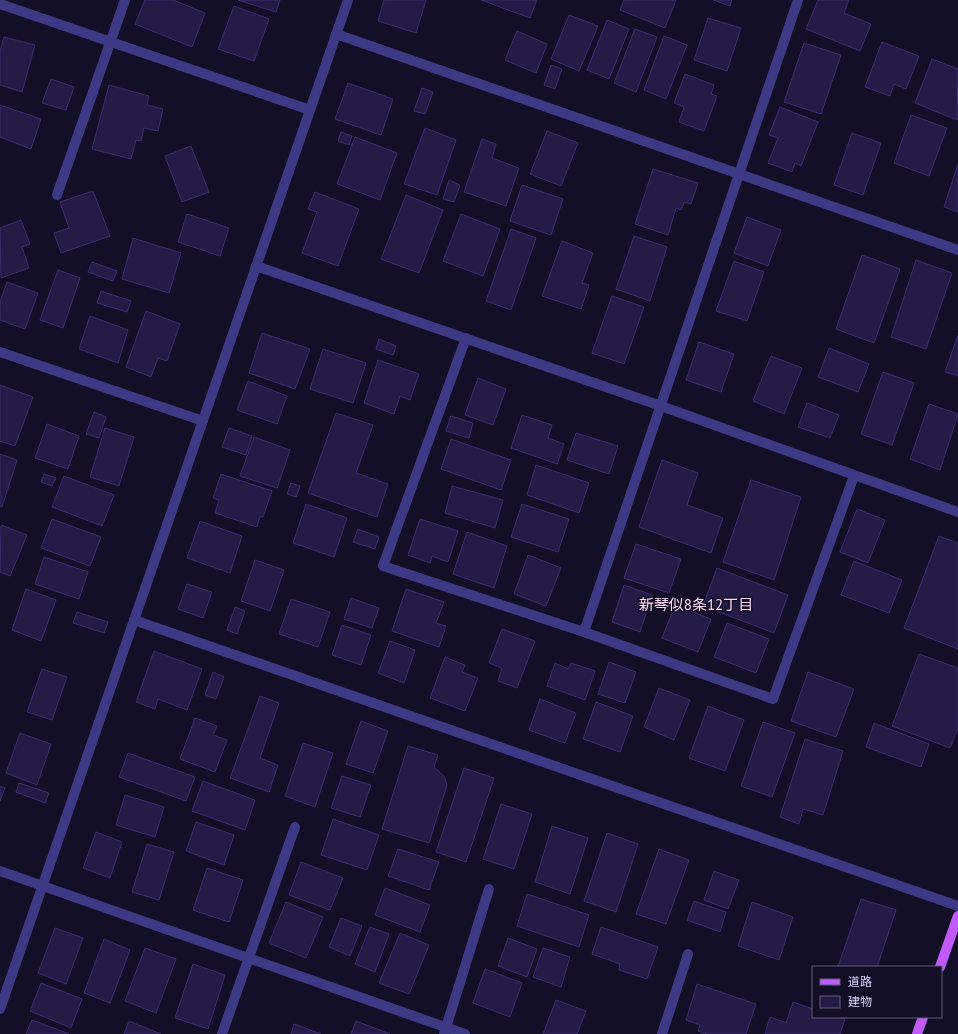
<svg xmlns="http://www.w3.org/2000/svg" width="958" height="1034" font-family="'PT Sans','Noto Sans JP',sans-serif">
	<style>
		.building { fill: #241b47; stroke: #3b2d73 }
		.lines { fill: none; stroke-linecap: round; stroke-linejoin: round }
		.minor { stroke: #3d3a85; stroke-width: 10 }
		.major { stroke: #c25bff; stroke-width: 10 }
		.labels { text-anchor: middle; dominant-baseline: central; stroke-width: 3; stroke-linejoin: round; paint-order: stroke }
		.neighbourhood-label { font-size: 15px; fill: #ffd6f0; stroke: #130f26 }
	</style>
	<rect width="100%" height="100%" fill="#130f26"/>
	<g class="building">
		<polygon points="145,0 173,0 205,13 192,47 135,24"/>
		<polygon points="238,0 280,0 276,12"/>
		<polygon points="384,0 426,0 416,33 378,21"/>
		<polygon points="481,0 537,0 530,18"/>
		<polygon points="624,0 676,0 665,28 620,10"/>
		<polygon points="713,0 732,0 730,6"/>
		<polygon points="818,0 849,0 844,13 871,24 860,51 806,29"/>
		<polygon points="234,6 269,19 254,61 218,49"/>
		<polygon points="569,15 598,26 579,71 551,59"/>
		<polygon points="708,18 741,28 727,71 694,60"/>
		<polygon points="607,20 629,29 609,79 587,70"/>
		<polygon points="635,29 657,37 636,92 614,83"/>
		<polygon points="517,31 547,44 536,73 505,60"/>
		<polygon points="664,36 687,45 666,99 644,90"/>
		<polygon points="4,37 35,45 22,92 0,85 0,52"/>
		<polygon points="882,42 919,56 906,89 894,84 890,96 865,87"/>
		<polygon points="804,43 841,55 821,114 784,102"/>
		<polygon points="932,59 958,69 957,120 915,103"/>
		<polygon points="551,65 562,69 555,89 544,85"/>
		<polygon points="685,74 714,85 711,94 717,96 704,131 679,122 684,107 674,103"/>
		<polygon points="51,79 74,87 66,110 42,103"/>
		<polygon points="348,83 393,99 381,135 335,119"/>
		<polygon points="109,85 149,96 147,105 163,109 158,131 144,128 141,141 136,140 131,159 92,149"/>
		<polygon points="422,88 433,92 425,114 414,111"/>
		<polygon points="0,105 41,119 31,149 0,137"/>
		<polygon points="780,107 818,122 801,166 795,163 792,172 768,163 778,138 769,135"/>
		<polygon points="911,115 947,128 929,176 894,163"/>
		<polygon points="425,128 456,140 437,195 404,184"/>
		<polygon points="547,131 578,143 561,186 530,174"/>
		<polygon points="341,132 352,136 349,145 338,141"/>
		<polygon points="852,133 881,143 863,195 834,185"/>
		<polygon points="355,137 397,153 380,200 337,184"/>
		<polygon points="482,139 496,144 492,158 519,168 506,206 464,192"/>
		<polygon points="191,146 209,192 182,202 165,156"/>
		<polygon points="958,164 958,212 944,207"/>
		<polygon points="653,169 698,183 691,204 684,202 681,210 676,208 668,235 635,224"/>
		<polygon points="449,180 460,185 454,202 443,199"/>
		<polygon points="522,185 563,199 551,235 510,221"/>
		<polygon points="93,191 110,236 61,253 54,233 69,228 60,202"/>
		<polygon points="315,192 359,209 338,266 302,253 317,212 308,209"/>
		<polygon points="406,195 443,210 419,273 381,259"/>
		<polygon points="187,214 229,228 220,256 178,242"/>
		<polygon points="461,214 500,229 483,276 443,261"/>
		<polygon points="747,217 781,230 768,266 734,253"/>
		<polygon points="21,220 30,244 22,247 29,268 1,278 0,228"/>
		<polygon points="511,229 536,238 511,310 486,301"/>
		<polygon points="634,236 667,247 650,301 616,289"/>
		<polygon points="133,238 181,253 169,293 122,279"/>
		<polygon points="562,241 593,253 582,283 589,285 581,309 542,296"/>
		<polygon points="862,255 900,269 874,343 836,329"/>
		<polygon points="916,260 952,273 926,349 891,337"/>
		<polygon points="734,261 764,272 747,321 716,311"/>
		<polygon points="92,262 117,271 113,281 88,272"/>
		<polygon points="58,270 80,278 63,328 40,320"/>
		<polygon points="7,282 38,293 25,329 0,320 0,302"/>
		<polygon points="101,291 131,301 127,312 97,303"/>
		<polygon points="612,296 644,307 624,364 592,353"/>
		<polygon points="146,311 180,324 167,361 158,358 151,377 126,367"/>
		<polygon points="90,316 128,330 118,363 79,349"/>
		<polygon points="262,333 310,349 295,389 249,373"/>
		<polygon points="958,335 958,376 945,372"/>
		<polygon points="379,339 396,346 393,355 376,349"/>
		<polygon points="699,342 734,354 721,392 686,380"/>
		<polygon points="829,348 869,364 858,392 818,377"/>
		<polygon points="323,349 366,363 353,403 310,389"/>
		<polygon points="771,356 802,368 784,414 753,401"/>
		<polygon points="378,360 419,374 410,400 400,396 394,414 364,403"/>
		<polygon points="883,372 914,383 892,445 861,434"/>
		<polygon points="478,378 506,389 493,425 465,415"/>
		<polygon points="248,381 287,396 277,424 237,410"/>
		<polygon points="0,385 33,397 15,446 0,441"/>
		<polygon points="807,403 839,415 830,438 798,427"/>
		<polygon points="929,404 958,414 940,470 910,459"/>
		<polygon points="94,412 106,417 99,438 86,434"/>
		<polygon points="336,413 373,425 356,473 388,484 377,517 308,493"/>
		<polygon points="522,415 552,425 548,438 564,444 557,464 511,448"/>
		<polygon points="451,416 473,423 469,438 446,431"/>
		<polygon points="47,424 79,436 68,469 35,458"/>
		<polygon points="105,428 134,437 119,486 90,477"/>
		<polygon points="229,428 252,436 246,455 222,447"/>
		<polygon points="576,433 618,446 609,474 567,460"/>
		<polygon points="254,437 290,450 277,488 240,476"/>
		<polygon points="451,439 511,460 501,490 441,469"/>
		<polygon points="0,454 17,460 2,507 0,506"/>
		<polygon points="662,460 698,473 687,505 723,518 711,553 639,527"/>
		<polygon points="536,465 589,483 579,513 527,495"/>
		<polygon points="44,474 56,478 52,486 41,482"/>
		<polygon points="221,474 272,491 263,517 260,516 257,527 215,513 219,500 213,498"/>
		<polygon points="64,476 114,495 102,526 52,507"/>
		<polygon points="751,480 801,497 774,580 723,562"/>
		<polygon points="291,483 300,486 296,497 287,494"/>
		<polygon points="452,486 503,500 495,528 445,513"/>
		<polygon points="306,504 347,518 334,557 293,543"/>
		<polygon points="522,504 569,519 558,552 511,537"/>
		<polygon points="857,509 885,520 868,563 840,552"/>
		<polygon points="52,519 101,537 90,566 41,548"/>
		<polygon points="420,519 458,531 448,562 432,556 430,563 408,555"/>
		<polygon points="200,521 242,536 230,573 187,558"/>
		<polygon points="1,525 27,535 10,576 0,572"/>
		<polygon points="358,529 379,537 375,549 353,542"/>
		<polygon points="467,532 507,546 494,588 453,574"/>
		<polygon points="939,536 958,543 958,649 904,628"/>
		<polygon points="636,544 681,559 669,593 624,578"/>
		<polygon points="528,555 561,568 546,606 514,594"/>
		<polygon points="44,557 88,572 79,599 35,584"/>
		<polygon points="255,560 284,570 270,611 241,601"/>
		<polygon points="854,561 902,580 889,613 841,595"/>
		<polygon points="717,568 788,595 774,633 703,606"/>
		<polygon points="187,584 212,592 203,618 178,609"/>
		<polygon points="624,585 652,595 640,632 612,622"/>
		<polygon points="26,589 56,600 41,641 12,630"/>
		<polygon points="406,589 444,602 436,623 446,626 439,647 392,631"/>
		<polygon points="351,598 379,608 372,628 344,619"/>
		<polygon points="291,599 330,612 318,647 279,634"/>
		<polygon points="675,605 711,619 698,652 662,638"/>
		<polygon points="235,607 245,611 237,634 227,630"/>
		<polygon points="77,612 108,622 104,633 73,623"/>
		<polygon points="727,623 769,639 756,673 714,657"/>
		<polygon points="342,625 371,635 361,665 332,655"/>
		<polygon points="502,629 535,641 517,688 498,681 502,668 489,663"/>
		<polygon points="390,641 415,650 404,683 378,673"/>
		<polygon points="154,651 202,669 187,710 158,699 155,709 136,702"/>
		<polygon points="919,654 958,668 958,728 950,748 892,726"/>
		<polygon points="445,657 465,665 462,672 478,678 465,711 430,698"/>
		<polygon points="609,662 636,672 625,703 598,694"/>
		<polygon points="555,663 568,669 571,663 595,671 585,700 547,686"/>
		<polygon points="42,669 67,677 52,720 27,712"/>
		<polygon points="213,672 224,677 216,699 205,695"/>
		<polygon points="808,672 854,689 836,737 791,721"/>
		<polygon points="659,688 690,700 674,740 644,727"/>
		<polygon points="260,696 279,703 260,758 278,765 269,792 230,778"/>
		<polygon points="540,699 576,713 565,743 529,730"/>
		<polygon points="596,702 633,716 620,752 583,739"/>
		<polygon points="708,706 744,720 725,771 689,758"/>
		<polygon points="195,718 217,726 213,735 227,740 215,772 180,759"/>
		<polygon points="361,721 388,731 373,773 346,764"/>
		<polygon points="763,722 795,733 772,797 741,786"/>
		<polygon points="874,723 929,744 921,767 866,747"/>
		<polygon points="20,733 51,744 37,785 6,773"/>
		<polygon points="805,739 843,751 823,815 803,809 799,824 780,817"/>
		<polygon points="303,743 333,753 315,807 285,796"/>
		<polygon points="408,746 438,755 434,767 444,776 447,785 429,843 382,829"/>
		<polygon points="128,753 195,777 186,801 119,777"/>
		<polygon points="464,768 494,778 466,862 436,852"/>
		<polygon points="342,776 371,785 360,817 331,808"/>
		<polygon points="203,781 255,800 245,830 192,811"/>
		<polygon points="19,783 49,793 45,803 16,792"/>
		<polygon points="0,786 5,788 0,801"/>
		<polygon points="125,795 164,807 155,837 116,825"/>
		<polygon points="501,804 532,814 514,869 483,859"/>
		<polygon points="333,819 379,835 367,870 321,855"/>
		<polygon points="196,822 234,835 224,865 186,851"/>
		<polygon points="552,826 588,838 570,894 535,882"/>
		<polygon points="96,832 122,842 110,878 83,868"/>
		<polygon points="607,833 638,844 616,912 584,901"/>
		<polygon points="147,844 174,852 159,900 132,892"/>
		<polygon points="398,849 439,862 429,890 388,876"/>
		<polygon points="659,849 689,860 666,924 636,914"/>
		<polygon points="301,862 343,878 330,910 289,895"/>
		<polygon points="207,868 243,880 229,922 193,910"/>
		<polygon points="714,871 739,880 728,909 704,900"/>
		<polygon points="385,888 430,905 420,932 375,915"/>
		<polygon points="527,894 589,915 579,947 517,926"/>
		<polygon points="861,899 896,910 877,967 838,967"/>
		<polygon points="694,901 726,912 720,932 687,920"/>
		<polygon points="286,902 323,917 306,958 269,943"/>
		<polygon points="752,902 793,917 779,960 738,946"/>
		<polygon points="341,918 362,926 350,956 329,947"/>
		<polygon points="370,927 389,934 375,972 355,964"/>
		<polygon points="601,927 658,947 647,979 619,970 620,964 592,954"/>
		<polygon points="55,928 83,938 66,984 38,973"/>
		<polygon points="400,933 429,945 409,994 379,983"/>
		<polygon points="508,938 537,949 527,977 498,966"/>
		<polygon points="104,939 130,950 110,1003 84,993"/>
		<polygon points="145,948 176,959 156,1013 125,1001"/>
		<polygon points="543,948 570,957 561,987 533,977"/>
		<polygon points="193,964 225,975 208,1029 175,1018"/>
		<polygon points="485,969 522,983 510,1017 473,1003"/>
		<polygon points="41,983 82,999 71,1028 30,1011"/>
		<polygon points="697,984 756,1004 746,1034 707,1034 698,1031 700,1025 686,1020"/>
		<polygon points="556,1000 586,1011 577,1034 543,1034"/>
		<polygon points="793,1002 813,1009 813,1017 838,1017 845,1019 840,1034 765,1034 770,1017 786,1023"/>
		<polygon points="32,1020 69,1034 26,1034"/>
		<polygon points="129,1021 161,1034 124,1034"/>
		<polygon points="356,1021 390,1034 351,1034"/>
		<polygon points="294,1024 321,1034 291,1034"/>
	</g>
	<g class="lines">
		<g class="minor">
			<polyline points="0,4 310,110"/>
			<polyline points="336,34 958,250"/>
			<polyline points="57,195 125,0"/>
			<polyline points="256,266 661,406 958,512"/>
			<polyline points="466,338 383,566 584,632 773,699 854,476"/>
			<polyline points="0,352 203,421"/>
			<polyline points="134,620 958,906"/>
			<polyline points="584,632 798,0"/>
			<polyline points="0,871 465,1034"/>
			<polyline points="0,1009 348,0"/>
			<polyline points="222,1034 295,827"/>
			<polyline points="444,1034 489,889"/>
			<polyline points="662,1034 688,954"/>
		</g>
		<g class="major">
			<polyline points="940,967 958,916"/>
			<polyline points="917,1034 923,1017"/>
		</g>
	</g>
	<g class="labels">
		<g class="neighbourhood-label">
			<text x="696" y="604">新琴似8条12丁目</text>
		</g>
	</g>
	<rect x="812" y="966" width="130" height="52" fill="#130f26" stroke="#625e7d"/>
	<rect x="820" y="979" width="20" height="6" fill="#c25bff" stroke="#625e7d"/>
	<text x="848" y="986" font-size="12" fill="#d9d4ff">道路</text>
	<rect x="820" y="996" width="20" height="12" fill="#241b47" stroke="#625e7d"/>
	<text x="848" y="1006" font-size="12" fill="#d9d4ff">建物</text>
</svg>
